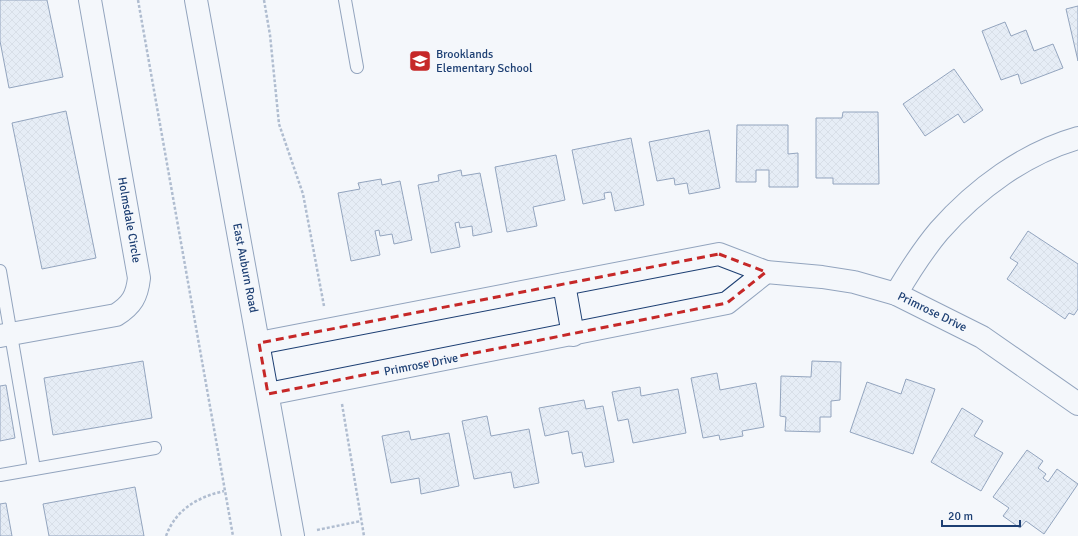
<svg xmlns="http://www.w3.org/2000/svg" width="1078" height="536" font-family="Signika,sans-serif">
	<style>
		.building { fill: url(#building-cross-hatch); stroke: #1d3f73 }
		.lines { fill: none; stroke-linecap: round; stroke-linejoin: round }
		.service-casing { stroke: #1d3f73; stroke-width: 14 }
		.minor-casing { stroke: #1d3f73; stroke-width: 24 }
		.secondary-casing { stroke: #1d3f73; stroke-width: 24 }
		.path { stroke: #5e769c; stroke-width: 2.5; stroke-dasharray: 3 2; stroke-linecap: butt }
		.service { stroke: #f4f7fb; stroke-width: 12 }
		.minor { stroke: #f4f7fb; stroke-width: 22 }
		.secondary { stroke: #f4f7fb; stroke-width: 22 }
		.marked { fill: none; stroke: #c62828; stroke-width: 3; stroke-dasharray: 8 5; stroke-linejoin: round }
		.labels { text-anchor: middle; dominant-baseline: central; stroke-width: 3; stroke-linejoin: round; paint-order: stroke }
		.poi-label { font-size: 12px; fill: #1d3f73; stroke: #f4f7fb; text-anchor: start }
		.street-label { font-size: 12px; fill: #1d3f73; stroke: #f4f7fb }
	</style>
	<defs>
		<pattern id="building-cross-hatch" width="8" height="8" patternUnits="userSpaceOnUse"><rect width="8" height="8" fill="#d5e0f0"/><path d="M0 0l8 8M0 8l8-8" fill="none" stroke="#b6c1d1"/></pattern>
	</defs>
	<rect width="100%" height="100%" fill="#f4f7fb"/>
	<g class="building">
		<polygon points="0,0 47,0 63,77 9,88 0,41"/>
		<polygon points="1078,6 1078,61 1066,9"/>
		<polygon points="1005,22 1011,36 1026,30 1034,51 1053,44 1063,68 1021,84 1018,74 1001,80 982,31"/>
		<polygon points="954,69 983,110 964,123 958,114 925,136 903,104"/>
		<polygon points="66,111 96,258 42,269 12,123"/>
		<polygon points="843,112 878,112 879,184 833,184 833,178 816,178 816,118 842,118"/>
		<polygon points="737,125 788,125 788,154 798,153 798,187 769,187 769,170 756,170 756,182 736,182"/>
		<polygon points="709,130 720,188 689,194 687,183 675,185 674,178 657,181 649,142"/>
		<polygon points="631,138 644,205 615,211 611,192 604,193 605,199 583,204 572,150"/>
		<polygon points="556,155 565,200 533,207 537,226 507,232 495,167"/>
		<polygon points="461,170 462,176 480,173 492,232 473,236 472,226 460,228 459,222 455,223 460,247 431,253 418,185 439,181 438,175"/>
		<polygon points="381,179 382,185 400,181 412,240 394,244 392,234 380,236 379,230 375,231 380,255 351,261 338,193 360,189 358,183"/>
		<polygon points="1028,231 1078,264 1078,309 1074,315 1069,313 1065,319 1007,279 1018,263 1010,258"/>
		<polygon points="143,361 152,418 53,435 44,378"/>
		<polygon points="812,361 841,362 840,400 831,401 831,417 820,417 820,432 785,431 786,417 780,416 781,376 811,377"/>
		<polygon points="717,373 720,390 756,383 764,427 742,431 743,436 720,440 719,435 703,438 691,378"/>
		<polygon points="906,379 935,389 913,454 850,432 867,382 901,394"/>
		<polygon points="6,385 15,438 0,441 0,386"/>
		<polygon points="640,387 641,396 678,389 686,433 633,443 628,419 618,421 612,392"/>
		<polygon points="584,400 586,409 603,406 614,462 585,467 582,452 572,454 568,431 545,436 539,408"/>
		<polygon points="962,408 983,421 974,436 1003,453 981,491 931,462"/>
		<polygon points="487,416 491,436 529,429 539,483 514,488 511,472 474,479 462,421"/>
		<polygon points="409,431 411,440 449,433 459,486 421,494 419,478 391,483 382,436"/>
		<polygon points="1027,450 1043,461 1038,468 1046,474 1043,478 1048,482 1057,469 1078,484 1044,534 1026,521 1020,528 1003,516 1009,508 993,497"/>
		<polygon points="135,487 144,536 49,536 43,504"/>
		<polygon points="6,503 12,536 0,536 0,504"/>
	</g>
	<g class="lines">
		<g class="service-casing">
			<g id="service">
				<polyline points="345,0 357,67"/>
				<polyline points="0,271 34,469"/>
				<polyline points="0,475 155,448"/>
			</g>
		</g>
		<g class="minor-casing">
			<g id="minor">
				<polyline points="766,272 822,277 854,282 896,294 982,337 1078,404"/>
				<polyline points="564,284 573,335"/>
				<path d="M896,294C909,272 923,250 939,231C976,189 1025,153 1078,138"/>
				<path d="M0,336L116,315C132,305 137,296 139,278L90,0"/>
				<polyline points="259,343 719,254 766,272 727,303 268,394"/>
			</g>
		</g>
		<g class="secondary-casing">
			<polyline id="secondary" points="196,0 293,536"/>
		</g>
		<g class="path">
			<polyline points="138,0 233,536"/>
			<polyline points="264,0 270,35 279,124 303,194 324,306"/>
			<polyline points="342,404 364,536"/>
			<polyline points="317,530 361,521"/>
			<path d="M166,536C176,509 198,497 224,491"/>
		</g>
		<use href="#service" class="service"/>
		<use href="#minor" class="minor"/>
		<use href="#secondary" class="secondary"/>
	</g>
	<path d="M0 0H1078V536H0ZM719,254L766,272L727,303L268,394L259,343Z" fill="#f4f7fb" fill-opacity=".55" fill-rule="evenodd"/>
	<path class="marked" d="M719,254L766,272L727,303L268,394L259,343Z"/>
	<defs>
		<g id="school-square" transform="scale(1.15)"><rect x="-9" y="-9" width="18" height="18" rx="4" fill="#c62828" stroke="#f4f7fb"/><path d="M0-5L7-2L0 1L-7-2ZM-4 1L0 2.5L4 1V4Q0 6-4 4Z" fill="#fff"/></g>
	</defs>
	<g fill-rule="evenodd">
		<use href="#school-square" x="420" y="61"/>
	</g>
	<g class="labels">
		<g class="poi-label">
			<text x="436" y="54">Brooklands<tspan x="436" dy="14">Elementary School</tspan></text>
		</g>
		<g class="street-label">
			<text transform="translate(129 220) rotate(80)">Holmsdale Circle</text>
			<text transform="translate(245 268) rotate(79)">East Auburn Road</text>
			<text transform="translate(932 312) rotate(26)">Primrose Drive</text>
			<text transform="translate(421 365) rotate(-11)">Primrose Drive</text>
		</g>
	</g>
	<path d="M942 520v6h78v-6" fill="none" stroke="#1d3f73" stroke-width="2"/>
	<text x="948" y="520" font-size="12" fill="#1d3f73" stroke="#f4f7fb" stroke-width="3" paint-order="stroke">20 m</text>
</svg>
